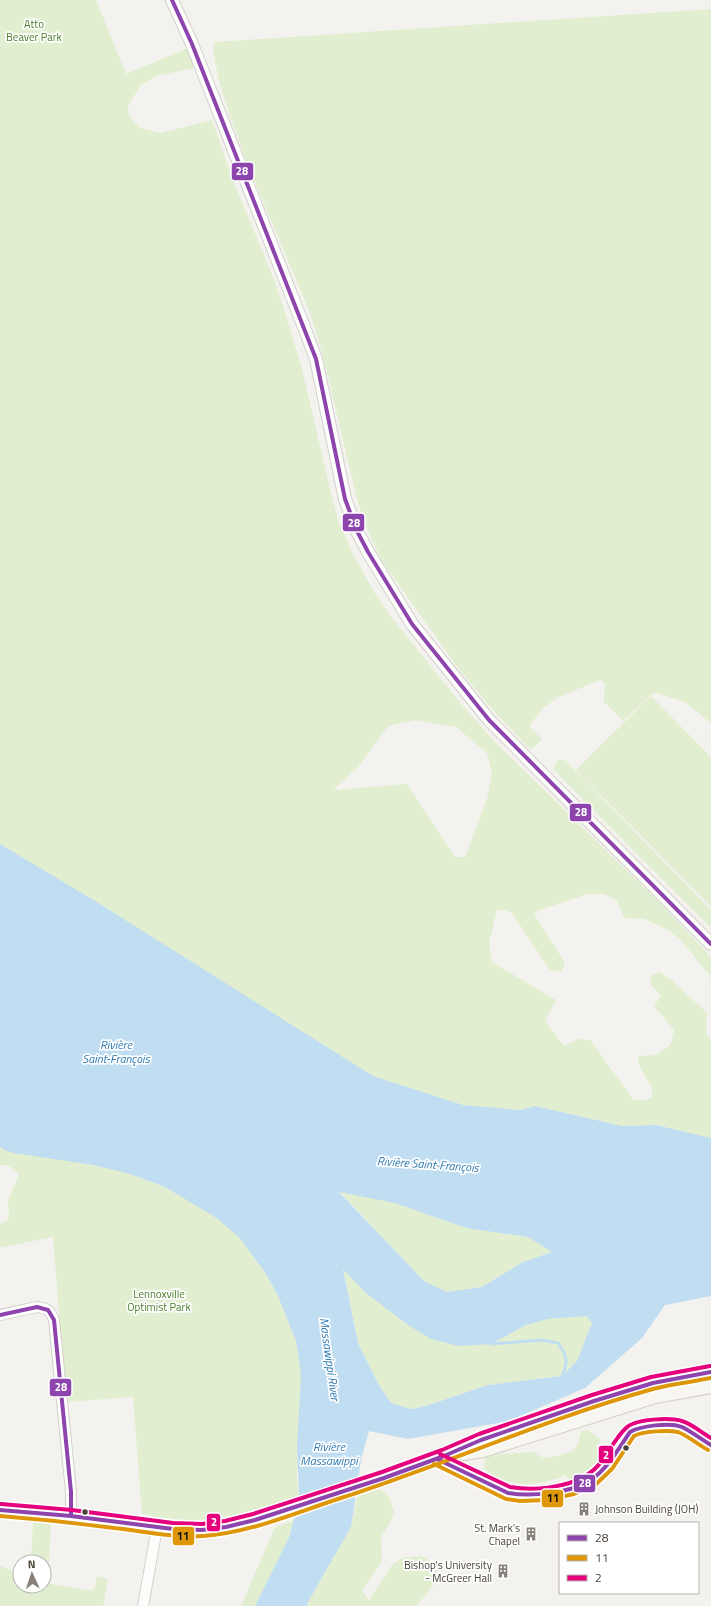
<svg xmlns="http://www.w3.org/2000/svg" width="711" height="1606" font-family="'Titillium Web',sans-serif">
	<style>
		.green { fill: #e1eecf; fill-rule: evenodd }
		.water { fill: #c0ddf1; fill-rule: evenodd }
		.lines { fill: none; stroke-linecap: round; stroke-linejoin: round }
		.stream { stroke: #c0ddf1; stroke-width: 3 }
		.minor-casing { stroke: #d2d0cb; stroke-width: 12 }
		.tertiary-casing { stroke: #d2d0cb; stroke-width: 14 }
		.secondary-casing { stroke: #d3cfc5; stroke-width: 16 }
		.minor { stroke: #fdfdfc; stroke-width: 10 }
		.tertiary { stroke: #fdfdfc; stroke-width: 12 }
		.secondary { stroke: #f7f6f1; stroke-width: 14 }
		.bus-1-casing { stroke: #fff; stroke-width: 7 }
		.bus-2-casing { stroke: #fff; stroke-width: 7 }
		.bus-3-casing { stroke: #fff; stroke-width: 7 }
		.bus-1 { stroke: #8e44ad; stroke-width: 4 }
		.bus-2 { stroke: #dd9709; stroke-width: 4 }
		.bus-3 { stroke: #e5007d; stroke-width: 4 }
		.bus-dot { fill: #4b4439; stroke: #fff; stroke-width: 1.5 }
		.labels { text-anchor: middle; dominant-baseline: central; stroke-width: 3.5; stroke-linejoin: round; paint-order: stroke }
		.park-label { font-size: 11px; fill: #4a7f2a; stroke: #fff }
		.poi-label { font-size: 11px; fill: #4b4439; stroke: #fff; text-anchor: end }
		.water-label { font-size: 12px; font-style: italic; fill: #2e7ab2; stroke: #fff }
		.line-badge { stroke: #fff; stroke-width: 1.5 }
		.badge-label { font-size: 11px; text-anchor: middle; font-weight: bold; fill: #fff }
		.pale-badge-label { font-size: 11px; text-anchor: middle; font-weight: bold; fill: #111 }
	</style>
	<rect width="100%" height="100%" fill="#f4f2ee"/>
	<g class="green">
		<path d="M0,0H96L126,74L188,48L194,68L156,76L141,85L128,105L129,116L140,128L161,133L212,120L233,181L274,279L288,322L302,369L331,493L338,520L352,552L374,592L388,613L462,705L495,742L659,902L711,957V977L682,941L668,930L644,919L624,918L617,901L604,894H588L537,911L534,914L565,963L561,972L550,970L512,913L506,910H497L489,943L492,962L556,1000L545,1021L564,1046L579,1039L590,1040L634,1100H646L653,1096C653,1081 637,1071 638,1056L657,1055L671,1044L674,1030L654,1006L661,996L651,985V976L659,972L669,978L707,1013L706,1033L711,1040V1138L656,1125L622,1126L535,1106L520,1110L463,1105L373,1076L0,844ZM415,720L456,727L487,753L492,773L487,799L465,857H455L407,784L333,790L358,767L388,726Z"/>
		<polygon points="711,9 711,723 685,702 657,693 652,694 623,721 604,702 605,683 600,680 558,697 543,708 529,726 542,739 531,750 492,709 458,668 382,561 369,533 358,503 322,352 310,313 252,175 231,119 219,81 213,50 215,42"/>
		<polygon points="651,696 711,757 711,907 576,770"/>
		<polygon points="558,760 565,760 711,910 711,928 555,771 553,768"/>
		<path d="M0,1147L4,1150L93,1165L130,1174L165,1187L215,1216L240,1238L266,1274L278,1296L296,1341L301,1374L297,1476L299,1496C269,1505 240,1516 209,1519C187,1522 164,1518 142,1514L133,1397L66,1402L53,1237L3,1247H0V1223L5,1222L9,1218L8,1201L19,1174L8,1165H0Z"/>
		<polygon points="339,1191 395,1203 466,1228 528,1237 552,1252 523,1262 482,1287 447,1292 424,1281"/>
		<polygon points="343,1268 366,1293 408,1325 491,1344 526,1325 548,1319 587,1316 592,1323 577,1361 562,1376 488,1385 426,1406 411,1409 391,1403 379,1385 358,1343"/>
		<path d="M583,1430L589,1431L601,1440L596,1446L605,1453C595,1466 584,1473 569,1482L565,1475C540,1487 505,1489 484,1468L485,1459L491,1455L532,1452L544,1458L557,1456L573,1451L578,1444L580,1434Z"/>
		<polygon points="380,1489 389,1497 394,1512 389,1525 381,1536 382,1561 362,1591 369,1600 392,1565 402,1558 423,1556 435,1565 439,1577 417,1606 307,1606 308,1602 351,1527 357,1497"/>
		<polygon points="293,1521 290,1535 255,1606 240,1606 242,1604 275,1527"/>
		<polygon points="33,1522 51,1523 48,1580 51,1584 92,1591 95,1587 97,1576 108,1579 103,1606 0,1606 0,1566 20,1574 20,1586 44,1586 44,1562 31,1562"/>
	</g>
	<path class="water" d="M0,844L95,901L373,1076L463,1105L520,1110L535,1106L622,1126L656,1125L711,1138V1296L665,1305L642,1338L585,1388L509,1421L408,1439L369,1431L361,1460L351,1527L308,1602L307,1606H255L290,1535L299,1496L297,1447L301,1374L296,1341L278,1296L266,1274L240,1238L215,1217L165,1187L130,1174L93,1165L14,1153L4,1150L0,1147ZM339,1192L395,1203L466,1228L528,1237L552,1252L523,1262L482,1287L447,1292L424,1281ZM343,1269L366,1293L408,1325L431,1339L459,1346L491,1344L526,1325L548,1319L587,1316L592,1323L577,1361L562,1376L488,1385L426,1406L411,1409L391,1403L379,1385L358,1343Z"/>
	<g class="lines">
		<path class="stream" d="M491,1344L541,1340L558,1343C567,1356 569,1361 562,1376"/>
		<g class="minor-casing">
			<g id="minor">
				<path d="M0,1315L37,1307C47,1308 51,1311 54,1320L71,1492V1516"/>
				<polyline points="143,1606 157,1528"/>
			</g>
		</g>
		<g class="tertiary-casing">
			<polyline id="tertiary" points="172,0 192,44 304,327 316,359 345,499 357,531 368,552 412,624 489,720 711,944"/>
		</g>
		<g class="secondary-casing">
			<g id="secondary">
				<polyline points="464,1453 483,1450 655,1396 711,1386"/>
				<polyline points="0,1510 71,1516 173,1529 202,1530 226,1527 255,1520 384,1478 444,1456 481,1440 594,1401 653,1383 711,1372"/>
			</g>
		</g>
		<use href="#minor" class="minor"/>
		<use href="#tertiary" class="tertiary"/>
		<use href="#secondary" class="secondary"/>
		<g class="bus-1-casing">
			<g id="bus-1">
				<polyline points="172,0 192,44 316,359 345,499 357,531 368,552 412,624 489,720 711,944"/>
				<polyline points="0,1315 37,1307 48,1310 54,1320 71,1492 71,1516"/>
				<path d="M437,1459L508,1493C531,1497 572,1493 591,1480C608,1468 619,1448 630,1432C640,1426 670,1422 682,1427C692,1432 701,1439 711,1445"/>
				<polyline points="0,1510 71,1516 173,1529 202,1530 226,1527 255,1520 384,1478 444,1456 481,1440 594,1401 653,1383 711,1372"/>
			</g>
		</g>
		<g class="bus-2-casing">
			<g id="bus-2">
				<path d="M434,1464L506,1499L520,1501L546,1500L574,1494L595,1485L612,1469L634,1436C643,1431 668,1430 678,1432C688,1436 699,1445 708,1450"/>
				<path d="M0,1516C38,1519 76,1523 114,1528C143,1531 173,1538 203,1536C249,1533 295,1513 338,1499C444,1465 545,1419 653,1389C672,1384 692,1382 711,1378"/>
			</g>
		</g>
		<g class="bus-3-casing">
			<g id="bus-3">
				<path d="M440,1454L510,1487C534,1491 566,1488 587,1475C605,1464 611,1442 626,1428C635,1419 670,1417 682,1421C692,1424 702,1433 711,1438"/>
				<polyline points="1,1504 72,1510 173,1523 202,1524 225,1521 253,1514 382,1472 442,1450 479,1434 592,1395 651,1377 710,1366"/>
			</g>
		</g>
		<use href="#bus-1" class="bus-1"/>
		<use href="#bus-2" class="bus-2"/>
		<use href="#bus-3" class="bus-3"/>
	</g>
	<defs>
		<g id="building-bare" transform="scale(1.08)"><path d="M-4-6H4V6H1V3H-1V6H-4ZM-2.5-4.3h1.7v1.8h-1.7ZM.8-4.3h1.7v1.8H.8ZM-2.5-1h1.7V.8h-1.7ZM.8-1h1.7V.8H.8Z" fill="#868178" stroke="#fff" stroke-width="2.5" paint-order="stroke"/></g>
	</defs>
	<g fill-rule="evenodd">
		<use href="#building-bare" x="584" y="1509"/>
		<use href="#building-bare" x="531" y="1534"/>
		<use href="#building-bare" x="503" y="1571"/>
	</g>
	<g class="bus-dot">
		<circle cx="626" cy="1448" r="3.5"/>
		<circle cx="85" cy="1512" r="3.5"/>
	</g>
	<g class="labels">
		<g class="park-label">
			<text x="34" y="24">Atto<tspan x="34" dy="13">Beaver Park</tspan></text>
			<text x="159" y="1294">Lennoxville<tspan x="159" dy="13">Optimist Park</tspan></text>
		</g>
		<g class="poi-label">
			<text x="595" y="1509" text-anchor="start">Johnson Building (JOH)</text>
			<text x="520" y="1528">St. Mark’s<tspan x="520" dy="13">Chapel</tspan></text>
			<text x="492" y="1565">Bishop's University<tspan x="492" dy="13">- McGreer Hall</tspan></text>
		</g>
		<g class="water-label">
			<text x="116" y="1044">Rivière<tspan x="116" dy="14">Saint-François</tspan></text>
			<text transform="translate(428 1164) rotate(4)">Rivière Saint-François</text>
			<text transform="translate(330 1359) rotate(82)">Massawippi River</text>
			<text x="329" y="1446">Rivière<tspan x="329" dy="14">Massawippi</tspan></text>
		</g>
	</g>
	<g class="line-badge">
		<rect x="231" y="162" width="23" height="19" rx="4" fill="#8e44ad"/>
		<rect x="342" y="513" width="23" height="19" rx="4" fill="#8e44ad"/>
		<rect x="569" y="803" width="23" height="19" rx="4" fill="#8e44ad"/>
		<rect x="49" y="1378" width="23" height="19" rx="4" fill="#8e44ad"/>
		<rect x="598" y="1445" width="16" height="19" rx="4" fill="#e5007d"/>
		<rect x="573" y="1474" width="23" height="19" rx="4" fill="#8e44ad"/>
		<rect x="541" y="1489" width="23" height="19" rx="4" fill="#dd9709"/>
		<rect x="206" y="1513" width="15" height="19" rx="4" fill="#e5007d"/>
		<rect x="172" y="1526" width="23" height="20" rx="4" fill="#dd9709"/>
	</g>
	<g class="badge-label">
		<text x="242" y="175">28</text>
		<text x="354" y="527">28</text>
		<text x="581" y="816">28</text>
		<text x="61" y="1391">28</text>
		<text x="606" y="1459">2</text>
		<text x="585" y="1487">28</text>
		<text x="214" y="1526">2</text>
	</g>
	<g class="pale-badge-label">
		<text x="553" y="1502">11</text>
		<text x="183" y="1540">11</text>
	</g>
	<rect x="559" y="1522" width="140" height="72" fill="#ffffff" stroke="#b7b4b0"/>
	<rect x="567" y="1535" width="20" height="6" fill="#8e44ad" stroke="#b7b4b0"/>
	<text x="595" y="1542" font-size="12" fill="#4b4439">28</text>
	<rect x="567" y="1555" width="20" height="6" fill="#dd9709" stroke="#b7b4b0"/>
	<text x="595" y="1562" font-size="12" fill="#4b4439">11</text>
	<rect x="567" y="1575" width="20" height="6" fill="#e5007d" stroke="#b7b4b0"/>
	<text x="595" y="1582" font-size="12" fill="#4b4439">2</text>
	<g transform="translate(32 1574) rotate(357)"><circle r="19" fill="#ffffff" stroke="#b7b4b0"/>
	<path d="M0-3L7 15L0 10L-7 15Z" fill="#868178"/>
	<text y="-6" font-size="11" font-weight="bold" text-anchor="middle" fill="#4b4439">N</text>
	</g>
</svg>
